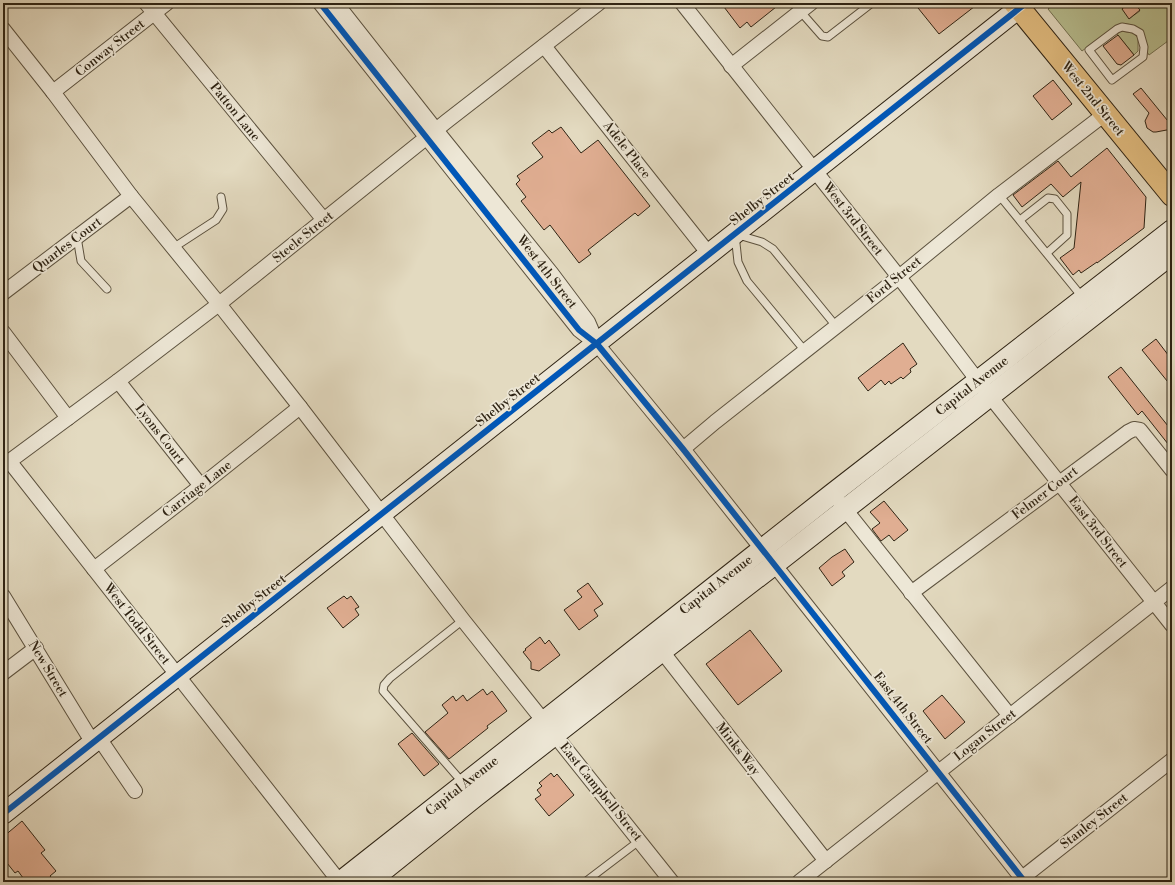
<svg xmlns="http://www.w3.org/2000/svg" width="1175" height="885" font-family="'Libre Bodoni',serif">
	<style>
		.green { fill: #b7be90; stroke: #737152 }
		.building { fill: #e0ae92; stroke: #2f2414 }
		.lines { fill: none; stroke-linecap: round; stroke-linejoin: round }
		.lane-casing { stroke: #5c523f; stroke-width: 9 }
		.street-casing { stroke: #5c523f; stroke-width: 16 }
		.secondary-casing { stroke: #2f2414; stroke-width: 22 }
		.primary-casing { stroke: #2f2414; stroke-width: 24 }
		.lane { stroke: #ede7d6; stroke-width: 7 }
		.street { stroke: #ede7d6; stroke-width: 14 }
		.secondary { stroke: #ede7d6; stroke-width: 20 }
		.primary { stroke: #e2bd80; stroke-width: 22 }
		.cycleway-casing { stroke: #ede7d6; stroke-width: 8 }
		.cycleway { stroke: #0057b8; stroke-width: 6 }
		.labels { text-anchor: middle; dominant-baseline: central; stroke-width: 3.5; stroke-linejoin: round; paint-order: stroke }
		.street-label { font-size: 13px; fill: #2f2414; stroke: #ede7d6 }
	</style>
	<rect width="100%" height="100%" fill="#e3dac0"/>
	<filter id="stains"><feTurbulence type="fractalNoise" baseFrequency=".005" numOctaves="4"/><feColorMatrix values="0 0 0 0 .2 0 0 0 0 .09 0 0 0 0 .02 0 0 0 .5 -.17"/></filter>
	<radialGradient id="worn" r=".72"><stop offset=".6" stop-color="#630" stop-opacity="0"/><stop offset="1" stop-color="#630" stop-opacity=".3"/></radialGradient>
	<g class="green">
		<path d="M1055,3H1118L1130,18L1140,11L1134,3H1172V38L1149,55C1142,45 1147,41 1142,31C1134,24 1125,22 1115,26L1082,51L1048,9Z"/>
		<polygon points="1121,31 1133,33 1138,38 1138,51 1134,55 1117,34"/>
	</g>
	<g class="building">
		<polygon points="721,3 781,3 751,27 747,22 740,28"/>
		<polygon points="914,3 979,3 939,34"/>
		<polygon points="1129,3 1134,3 1140,10 1129,19 1122,9"/>
		<polygon points="1118,35 1134,55 1121,65 1117,64 1103,46"/>
		<polygon points="1053,80 1072,104 1052,120 1033,96"/>
		<polygon points="1141,88 1172,126 1172,129 1156,132 1153,132 1147,128 1145,121 1149,113 1133,94"/>
		<polygon points="561,127 581,153 598,140 650,206 638,216 635,213 588,250 591,254 579,263 550,225 544,230 521,201 526,197 516,184 520,180 517,176 543,157 532,143 549,130 552,133"/>
		<polygon points="1107,148 1146,197 1144,228 1097,263 1097,262 1081,273 1079,270 1073,275 1060,258 1074,248 1081,182 1063,197 1051,184 1022,207 1013,195 1058,161 1071,177"/>
		<polygon points="1156,339 1172,360 1172,387 1142,350"/>
		<polygon points="903,343 917,364 910,369 911,372 903,379 901,377 891,384 889,381 885,385 881,380 868,391 858,378"/>
		<polygon points="1121,367 1172,431 1172,449 1142,411 1138,415 1108,377"/>
		<polygon points="884,501 908,530 894,541 889,535 881,541 872,529 880,523 870,512"/>
		<polygon points="845,549 854,562 842,572 845,576 832,586 819,568 832,557"/>
		<polygon points="588,583 603,604 594,610 598,616 579,630 564,610 582,597 577,591"/>
		<polygon points="344,596 347,599 351,596 359,607 355,609 359,615 343,628 327,608"/>
		<polygon points="750,630 782,671 738,705 706,664"/>
		<polygon points="540,637 545,644 549,640 560,655 539,671 531,669 531,662 523,652 526,650 525,649"/>
		<polygon points="483,689 487,695 492,691 507,711 487,726 488,728 449,759 425,732 448,713 442,705 453,696 456,701 463,695 467,701"/>
		<polygon points="942,695 965,722 945,739 923,711"/>
		<polygon points="412,733 439,764 424,776 398,744"/>
		<polygon points="551,773 554,777 557,774 574,795 549,816 535,799 541,795 537,790 542,786 539,783"/>
		<polygon points="22,821 45,850 41,853 56,871 50,876 55,882 26,882 18,871 15,873 3,858 3,837"/>
	</g>
	<g class="lines">
		<g class="lane-casing">
			<g id="lane">
				<polyline points="793,3 822,36 828,37 872,3"/>
				<polygon points="1122,27 1133,29 1140,33 1144,47 1143,57 1112,80 1089,50 1117,29"/>
				<polyline points="999,195 1083,298"/>
				<polyline points="1020,220 1048,198 1055,199 1067,214 1067,235 1047,253"/>
				<polyline points="77,237 81,261 107,289"/>
				<polyline points="173,248 216,220 223,209 221,197"/>
				<polyline points="805,351 747,281 738,262 735,234 762,242 773,249 836,326"/>
				<polyline points="463,783 383,691 384,685 390,678 463,620"/>
				<polyline points="585,882 639,841"/>
			</g>
		</g>
		<g class="street-casing">
			<g id="street">
				<polyline points="146,3 324,220"/>
				<polyline points="320,3 579,330 597,344 683,449 1025,882"/>
				<polyline points="336,3 436,130 552,274 588,322 597,343"/>
				<polyline points="682,3 899,277 978,381 1172,625"/>
				<polyline points="3,29 53,92 131,196 219,304 300,407 463,620 672,882"/>
				<polyline points="544,46 709,254"/>
				<polyline points="731,66 811,3"/>
				<polyline points="53,92 167,3"/>
				<polyline points="3,293 131,196"/>
				<polyline points="3,332 68,418"/>
				<polyline points="118,381 201,486"/>
				<polyline points="683,449 715,422 899,277 999,195 1105,114"/>
				<polyline points="10,462 339,881 337,882"/>
				<polyline points="3,466 118,381 219,304 447,121 599,3"/>
				<polyline points="840,503 1010,716"/>
				<polyline points="94,569 201,486 300,407"/>
				<polyline points="911,593 1128,432 1134,429 1140,430 1172,470"/>
				<polyline points="3,596 93,743"/>
				<polyline points="657,645 826,861"/>
				<polyline points="3,673 36,648"/>
				<polyline points="99,738 135,791"/>
				<polyline points="799,882 1172,588"/>
				<polyline points="1017,882 1172,760"/>
			</g>
		</g>
		<g class="secondary-casing">
			<g id="secondary">
				<polyline points="3,814 1019,8"/>
				<polyline points="340,882 832,494 1172,230"/>
				<polyline points="369,882 475,797 662,651 775,564 1172,254"/>
			</g>
		</g>
		<g class="primary-casing">
			<polyline id="primary" points="1015,3 1172,195"/>
		</g>
		<use href="#lane" class="lane"/>
		<use href="#street" class="street"/>
		<use href="#secondary" class="secondary"/>
		<use href="#primary" class="primary"/>
		<g class="cycleway-casing">
			<g id="cycleway">
				<polyline points="320,3 579,330 597,344 683,449 1025,882"/>
				<polyline points="3,814 1026,3"/>
			</g>
		</g>
		<use href="#cycleway" class="cycleway"/>
	</g>
	<g class="labels">
		<g class="street-label">
			<text transform="translate(110 48) rotate(-38)">Conway Street</text>
			<text transform="translate(1093 99) rotate(51)">West 2nd Street</text>
			<text transform="translate(235 112) rotate(51)">Patton Lane</text>
			<text transform="translate(627 150) rotate(52)">Adele Place</text>
			<text transform="translate(762 199) rotate(-38)">Shelby Street</text>
			<text transform="translate(853 219) rotate(52)">West 3rd Street</text>
			<text transform="translate(303 237) rotate(-39)">Steele Street</text>
			<text transform="translate(67 245) rotate(-37)">Quarles Court</text>
			<text transform="translate(547 272) rotate(52)">West 4th Street</text>
			<text transform="translate(894 280) rotate(-39)">Ford Street</text>
			<text transform="translate(972 386) rotate(-38)">Capital Avenue</text>
			<text transform="translate(508 400) rotate(-38)">Shelby Street</text>
			<text transform="translate(160 434) rotate(52)">Lyons Court</text>
			<text transform="translate(197 489) rotate(-38)">Carriage Lane</text>
			<text transform="translate(1045 493) rotate(-37)">Felmer Court</text>
			<text transform="translate(1098 532) rotate(52)">East 3rd Street</text>
			<text transform="translate(716 585) rotate(-38)">Capital Avenue</text>
			<text transform="translate(254 601) rotate(-38)">Shelby Street</text>
			<text transform="translate(137 624) rotate(52)">West Todd Street</text>
			<text transform="translate(48 669) rotate(59)">New Street</text>
			<text transform="translate(903 708) rotate(52)">East 4th Street</text>
			<text transform="translate(985 735) rotate(-38)">Logan Street</text>
			<text transform="translate(738 749) rotate(52)">Minks Way</text>
			<text transform="translate(462 786) rotate(-38)">Capital Avenue</text>
			<text transform="translate(601 792) rotate(51)">East Campbell Street</text>
			<text transform="translate(1094 821) rotate(-38)">Stanley Street</text>
		</g>
	</g>
	<rect width="1175" height="885" fill="none" stroke="#e3dac0" stroke-width="16"/>
	<rect x="4" y="4" width="1167" height="877" fill="none" stroke="#2f2414" stroke-width="2"/>
	<rect x="8" y="8" width="1159" height="869" fill="none" stroke="#2f2414"/>
	<rect width="100%" height="100%" filter="url(#stains)"/>
	<rect width="100%" height="100%" fill="url(#worn)"/>
</svg>
